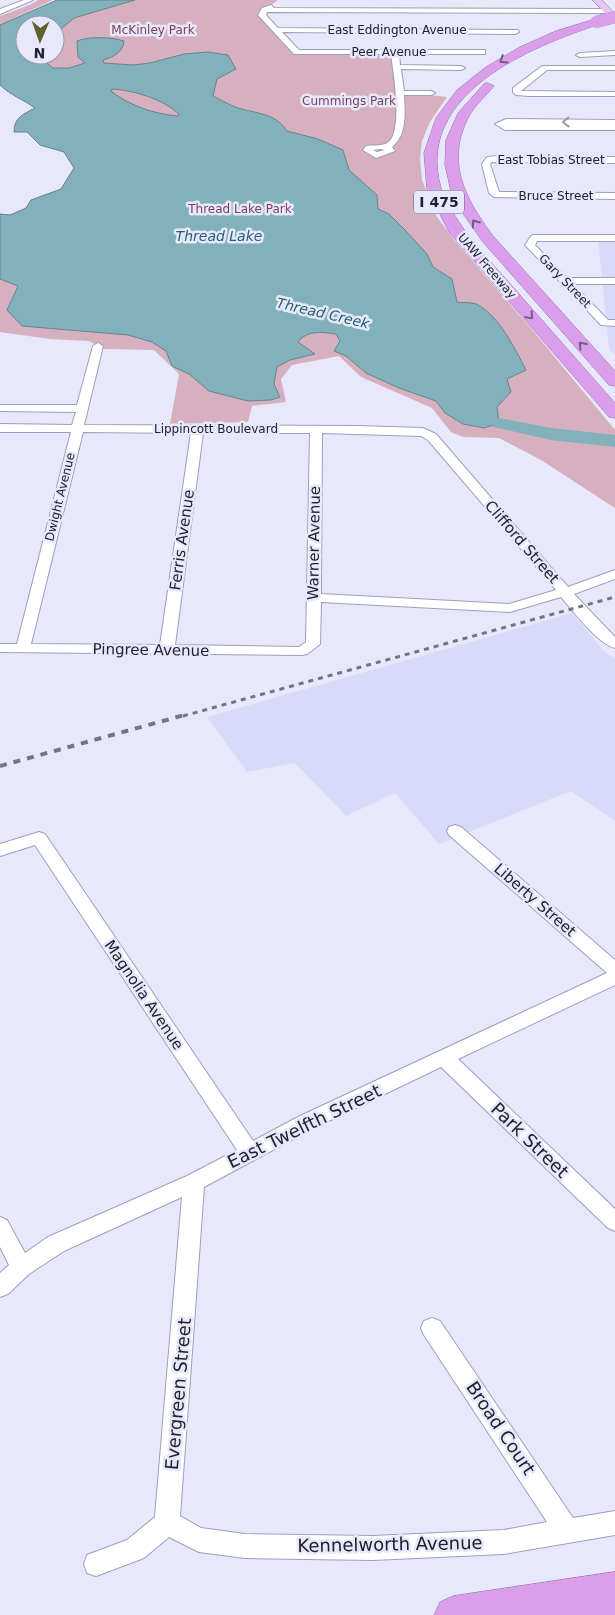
<svg xmlns="http://www.w3.org/2000/svg" width="615" height="1615" font-family="'DejaVu Sans',sans-serif">
	<style>
		.built { fill: #d9dafa }
		.green { fill: #d6b0be; fill-rule: evenodd }
		.water { fill: #82b0bb; stroke: #658591; fill-rule: evenodd }
		.lines { fill: none; stroke-linecap: round; stroke-linejoin: round }
		.river { fill: #82b0bb; fill-rule: evenodd }
		.minor-casing { stroke: #9d9ebd; stroke-width: 2 }
		.major-casing { stroke: #9a73a8; stroke-width: 1 }
		.highway-casing { stroke: #9a73a8; stroke-width: 1 }
		.minor { fill: #fff; fill-rule: evenodd }
		.major { fill: #e9c5f2; fill-rule: evenodd }
		.highway { fill: #da9eea; fill-rule: evenodd }
		.rail-far1 { stroke: #747483; stroke-width: 3; stroke-dasharray: 5 5; stroke-linecap: butt }
		.rail { stroke: #747483; stroke-width: 4; stroke-dasharray: 7 7; stroke-linecap: butt }
		.highway-bridge-casing { stroke: #9a73a8; stroke-width: 12; stroke-linecap: butt }
		.highway-bridge { stroke: #da9eea; stroke-width: 12 }
		.oneway { stroke: #755a83 }
		.oneway2 { stroke: #9c9ca1 }
		.labels { text-anchor: middle; dominant-baseline: central; stroke-width: 5; stroke-linejoin: round; paint-order: stroke }
		.far-park-label { font-size: 12px; fill: #794259; stroke: #e8e8fc }
		.far-street-label { font-size: 12px; fill: #22222e; stroke: #e8e8fc }
		.shield { fill: #e8e8fc; stroke: #5d5d6c; stroke-width: 1 }
		.shield-label { font-size: 14px; font-weight: bold; fill: #22222e }
		.far-water-label { font-size: 14px; font-style: italic; fill: #23606d; stroke: #e8e8fc }
		.street-label { font-size: 15px; fill: #22222e; stroke: #e8e8fc }
		.near-street-label { font-size: 18px; fill: #22222e; stroke: #e8e8fc }
	</style>
	<rect width="100%" height="100%" fill="#e8e8fc"/>
	<g class="built">
		<polygon points="598,240 615,240 615,355 609,349"/>
		<polygon points="572,613 604,651 615,658 615,821 571,791 439,844 395,793 346,816 295,763 247,772 207,717"/>
	</g>
	<path class="green" d="M38,0H53L3,23L57,0H278L259,14L293,53L392,54L395,91L434,92L429,95L447,97L430,122L422,141L420,159L422,180L437,217L452,237L534,332L615,430V508L541,460L499,438L463,437L451,432L432,408L361,377L339,356L292,365L281,379L286,402L252,406L248,422L170,424L179,374L154,350L104,349L89,341L50,339L0,332V214L10,215L26,208L31,200L61,189L74,168L64,152L40,145L27,132H14C14,118 23,114 35,108C24,100 10,95 0,85V16L30,5ZM25,25H55V55H25Z"/>
	<path class="water" d="M57,0H135L74,18L55,34V25H25V55H37L53,68H69L85,63L78,57L77,41C90,36 111,37 124,41C123,52 114,57 103,60L104,63L133,65L150,63L184,54L208,52L228,55L236,69L217,79L213,96C222,100 232,107 242,109C260,114 276,114 287,131L318,139L343,150L349,170L377,195L378,209L389,214L405,230L427,254L433,267L452,279L457,302C462,303 471,302 476,304C499,315 515,349 526,370L507,379L511,392L497,407L499,423L484,428L463,424L445,413L436,401L399,388L366,373L346,356L334,351L340,341L336,334C322,332 307,330 298,342L315,354L290,360L277,367L274,384L280,397L271,400L248,401L209,391L189,374L172,366L166,351L152,342L128,335L22,326L7,310L18,286L0,279V214L10,215L26,208L31,200L61,189L74,168L64,152L40,145L27,132H14C14,117 24,114 35,108C24,100 10,95 0,85V25ZM114,89C135,91 163,99 179,114L178,116C154,114 131,106 112,92L111,90Z"/>
	<g class="lines">
		<polygon class="river" points="499,418 551,428 615,435 615,447 551,440 493,427 490,423 493,419"/>
		<g class="minor-casing">
			<g id="minor">
				<polygon points="24,0 33,0 0,14 0,9"/>
				<path d="M271,5L274,8L607,9L611,11L607,13L267,12L266,15L278,28L518,30L519,32L515,34L282,32L299,50H485V54H399L400,65L461,66L465,68L461,70L401,69L404,91H431L435,93L431,95H404C405,113 407,135 392,147L395,151L376,158L363,150L366,146C372,145 380,146 385,144C405,139 393,69 391,54H294L258,15L262,8ZM380,149L385,150L377,152L373,150Z"/>
				<polygon points="615,51 615,55 580,57 576,55 580,53"/>
				<polygon points="542,66 615,66 615,70 547,70 521,91 615,92 615,96 529,96 516,95 513,92 513,88"/>
				<polygon points="506,119 615,120 615,130 505,130 495,124"/>
				<polygon points="498,156 615,157 615,163 492,162 490,164 499,192 615,193 615,199 494,197 489,193 482,164 487,157"/>
				<polygon points="534,235 615,235 615,241 537,241 535,245 567,278 615,278 615,284 573,284 608,320 615,320 615,326 601,325 527,247 525,245 531,236"/>
				<path d="M98,343L103,346L84,425L357,426L423,428L436,434L568,587L615,570V579L574,594L615,637V648C598,644 573,611 561,597L510,612L321,602L320,644L307,654L302,655L0,652V644H17L71,432H0V424L72,425L76,412L0,411V405H77L93,346ZM83,432L191,433L160,645L31,644ZM203,433H310L306,642L299,647L175,645ZM322,433L421,436L428,440L556,590L509,604L321,594Z"/>
				<polygon points="455,825 461,827 615,960 615,985 458,1059 615,1209 615,1231 608,1228 441,1067 312,1129 204,1187 180,1516 201,1528 245,1534 373,1536 504,1530 547,1522 424,1335 421,1328 424,1321 432,1318 440,1321 573,1518 615,1511 615,1535 504,1554 373,1560 245,1558 199,1552 169,1537 144,1558 96,1576 87,1573 84,1564 87,1555 127,1540 155,1517 182,1197 64,1251 29,1274 8,1294 0,1297 0,1273 9,1265 0,1247 0,1217 7,1220 25,1253 48,1237 187,1176 237,1150 35,845 0,856 0,844 39,832 45,834 253,1141 298,1117 607,973 449,835 447,831 449,827"/>
			</g>
		</g>
		<g class="major-casing">
			<polygon id="major" points="593,0 602,0 615,14 615,22 612,21"/>
		</g>
		<g class="highway-casing">
			<g id="highway">
				<path d="M596,19L600,20L601,22L600,24C530,47 414,94 441,188C442,194 446,200 449,205C465,236 489,260 512,286C546,325 581,364 615,403V418L609,417L449,232L427,189L424,153L436,118L457,90L486,67L520,47L556,31Z"/>
				<path d="M488,83L494,86C486,96 475,105 469,116C445,162 465,198 493,236L615,371V386L609,385L483,242L464,215L451,191L445,165L446,140L458,113L484,84Z"/>
				<polygon points="615,1572 615,1615 434,1615 440,1602 453,1596"/>
			</g>
		</g>
		<use href="#minor" class="minor"/>
		<use href="#major" class="major"/>
		<use href="#highway" class="highway"/>
		<polyline class="rail-far1" points="183,716 615,597"/>
		<polyline class="rail" points="0,766 188,714"/>
		<g class="highway-bridge-casing">
			<polyline id="highway-bridge" points="596,22 615,17"/>
		</g>
		<use href="#highway-bridge" class="highway-bridge"/>
	</g>
	<defs><path id="oneway-chevron" d="M-2-3.5L2.5 0L-2 3.5" fill="none" stroke-width="1.6" stroke-linecap="round" stroke-linejoin="round" transform="scale(1.25)"/></defs>
	<g class="oneway">
		<use href="#oneway-chevron" transform="translate(503 60) rotate(148)"/>
		<use href="#oneway-chevron" transform="translate(475 223) rotate(-125)"/>
		<use href="#oneway-chevron" transform="translate(530 316) rotate(49)"/>
		<use href="#oneway-chevron" transform="translate(582 345) rotate(-132)"/>
	</g>
	<use class="oneway2" href="#oneway-chevron" transform="translate(566 122) rotate(-180)"/>
	<g class="labels">
		<g class="far-park-label">
			<text x="153" y="30">McKinley Park</text>
			<text x="349" y="101">Cummings Park</text>
			<text x="240" y="209">Thread Lake Park</text>
		</g>
		<g class="far-street-label">
			<text x="397" y="30">East Eddington Avenue</text>
			<text x="389" y="52">Peer Avenue</text>
			<text x="551" y="160">East Tobias Street</text>
			<text x="556" y="196">Bruce Street</text>
			<text transform="translate(487 266) rotate(49)">UAW Freeway</text>
			<text transform="translate(565 281) rotate(46)">Gary Street</text>
			<text x="216" y="429">Lippincott Boulevard</text>
			<text transform="translate(60 497) rotate(-76)">Dwight Avenue</text>
		</g>
		<rect class="shield" x="414" y="190.5" width="50" height="23" rx="4"/>
		<g class="shield-label">
			<text x="439" y="202">I 475</text>
		</g>
		<g class="far-water-label">
			<text x="219" y="236">Thread Lake</text>
			<text transform="translate(323 313) rotate(13)">Thread Creek</text>
		</g>
		<g class="street-label">
			<text transform="translate(182 540) rotate(-82)">Ferris Avenue</text>
			<text transform="translate(522 542) rotate(49)">Clifford Street</text>
			<text transform="translate(314 543) rotate(-89)">Warner Avenue</text>
			<text transform="translate(151 650) rotate(1)">Pingree Avenue</text>
			<text transform="translate(535 900) rotate(41)">Liberty Street</text>
			<text transform="translate(144 995) rotate(56)">Magnolia Avenue</text>
		</g>
		<g class="near-street-label">
			<text transform="translate(304 1126) rotate(-26)">East Twelfth Street</text>
			<text transform="translate(530 1140) rotate(44)">Park Street</text>
			<text transform="translate(178 1394) rotate(-85)">Evergreen Street</text>
			<text transform="translate(501 1428) rotate(56)">Broad Court</text>
			<text transform="translate(390 1544) rotate(-1)">Kennelworth Avenue</text>
		</g>
	</g>
	<g transform="translate(40 40) rotate(182)"><circle r="24" fill="#e8e8fc" stroke="#9999aa"/>
	<path d="M0-4L9 19L0 12L-9 19Z" fill="#5f612e"/>
	<text y="-8" font-size="14" font-weight="bold" text-anchor="middle" fill="#22222e">N</text>
	</g>
</svg>
